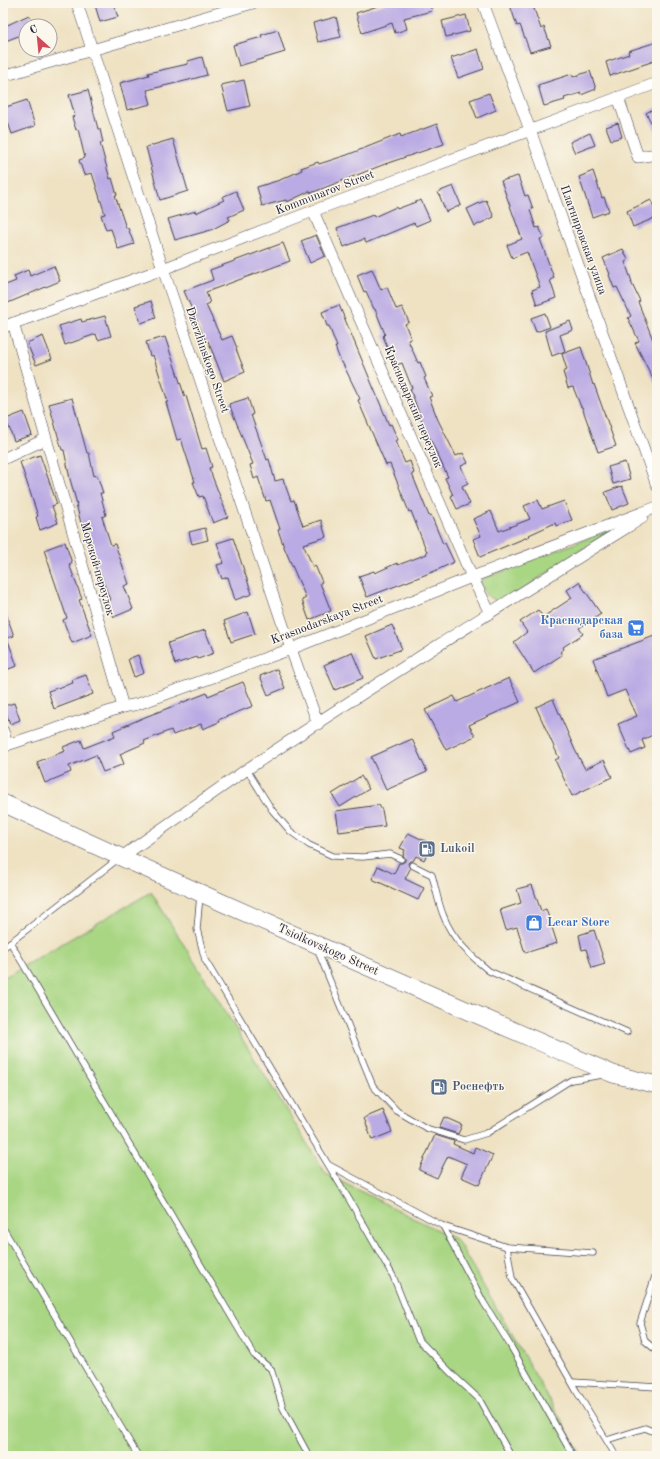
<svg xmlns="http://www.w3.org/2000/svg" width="660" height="1459" font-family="'Old Standard TT',serif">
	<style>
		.green { fill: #a9d683; stroke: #667c5f }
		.building { fill: #bbabe4 }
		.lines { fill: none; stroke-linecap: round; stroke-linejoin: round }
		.lane-casing { stroke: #413f4f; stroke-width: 7 }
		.street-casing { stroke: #413f4f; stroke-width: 12 }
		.primary-casing { stroke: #413f4f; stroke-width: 18 }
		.lane { stroke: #fff; stroke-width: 5.5 }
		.street { stroke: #fff; stroke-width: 11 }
		.primary { stroke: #fff; stroke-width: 17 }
		.labels { text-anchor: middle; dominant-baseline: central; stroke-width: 3; stroke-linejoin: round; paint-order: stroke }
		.street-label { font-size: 12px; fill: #22223b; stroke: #fbf7ec }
		.shop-label { font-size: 12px; font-weight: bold; fill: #366cbe; stroke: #fbf7ec; text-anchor: end }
		.service-label { font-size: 12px; font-weight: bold; fill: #4e5e75; stroke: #fbf7ec; text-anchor: start }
	</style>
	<rect width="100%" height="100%" fill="#fbf7ec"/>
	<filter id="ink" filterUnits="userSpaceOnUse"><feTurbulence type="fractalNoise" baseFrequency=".025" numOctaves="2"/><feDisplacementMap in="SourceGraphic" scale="8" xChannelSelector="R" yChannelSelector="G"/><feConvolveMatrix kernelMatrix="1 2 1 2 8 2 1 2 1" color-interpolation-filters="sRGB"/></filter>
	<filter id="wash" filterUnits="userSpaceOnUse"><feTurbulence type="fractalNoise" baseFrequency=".012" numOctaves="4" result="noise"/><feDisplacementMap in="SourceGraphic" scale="16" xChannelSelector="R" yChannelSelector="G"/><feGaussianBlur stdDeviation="0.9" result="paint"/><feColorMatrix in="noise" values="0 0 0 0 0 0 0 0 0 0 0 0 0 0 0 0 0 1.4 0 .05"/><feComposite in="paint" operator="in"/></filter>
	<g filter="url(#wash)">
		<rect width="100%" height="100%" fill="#efe2c3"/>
		<g class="green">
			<polygon points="614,528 501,604 485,594 480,580"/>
			<polygon points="151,892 326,1174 457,1240 582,1456 3,1456 3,978"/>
		</g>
		<g id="blocks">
			<g class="building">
				<polygon points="101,3 113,3 118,17 100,22 95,5"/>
				<polygon points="387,3 429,3 432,11 404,18 407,29 395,33 392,23 362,33 356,13"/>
				<polygon points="514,3 532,3 541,29 544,27 551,46 530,52 520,25 517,26 510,5"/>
				<polygon points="29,15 34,26 26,26 26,33 3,42 3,27"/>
				<polygon points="466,15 470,31 446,37 442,21"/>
				<polygon points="336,17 341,37 318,42 313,23"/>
				<polygon points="278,30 285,52 239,66 233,45 262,37 261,35"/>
				<polygon points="657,42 657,60 610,76 606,62 629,54 628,51"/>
				<polygon points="478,49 484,69 458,78 451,58"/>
				<polygon points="202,57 207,75 189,80 147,90 151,104 127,110 120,83 149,75 148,73 188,64 188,61"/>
				<polygon points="590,71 596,89 581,95 581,93 564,98 565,100 544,106 538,85 572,74 573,77"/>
				<polygon points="244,80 250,106 228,111 221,85"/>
				<polygon points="88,90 98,129 100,129 103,143 100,143 110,179 112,178 117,195 115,195 126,228 128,228 134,244 118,249 111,229 106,230 101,215 105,214 92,173 84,175 79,160 85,158 78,129 76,130 72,117 75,116 69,95"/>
				<polygon points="489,93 496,110 477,118 470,100"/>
				<polygon points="27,100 35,126 12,134 3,108"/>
				<polygon points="657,107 657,133 646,113"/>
				<polygon points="618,123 622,137 611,140 606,127"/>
				<polygon points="437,124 444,144 385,164 311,193 310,191 287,202 286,200 262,206 257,187 280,180 302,170 301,168 318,162 319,164 347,155 400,134 401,137"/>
				<polygon points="590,133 595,145 575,153 570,142"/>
				<polygon points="173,139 188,191 160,200 146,147"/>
				<polygon points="593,171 602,198 604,197 609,211 592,217 579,177"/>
				<polygon points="518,176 525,196 528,195 533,209 530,210 536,228 539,227 544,238 540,239 554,278 550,280 556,298 537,305 532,290 540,287 527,252 512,258 507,245 522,239 501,181"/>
				<polygon points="453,186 461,205 446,212 438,192"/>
				<polygon points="236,191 244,210 228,217 230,220 211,230 175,240 168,219 196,211 196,213 224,200 222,197"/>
				<polygon points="421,200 430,220 416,226 414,223 366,243 364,239 344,247 337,228 373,215 374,217 396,207 397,209"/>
				<polygon points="486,200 494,217 475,226 467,209"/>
				<polygon points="651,200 657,213 657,217 633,227 627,211"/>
				<polygon points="316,235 325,256 310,263 301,241"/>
				<polygon points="283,243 290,261 206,292 210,303 206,305 222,340 232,336 237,348 236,349 245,372 224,381 208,341 206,342 184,291 213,280 210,270"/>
				<polygon points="623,249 628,260 625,262 632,282 631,282 640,301 638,302 657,350 657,387 635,343 639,341 628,318 631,316 617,287 614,288 609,275 610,274 603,258"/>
				<polygon points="54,266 60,281 3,305 3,286 16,281 14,276 28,270 30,276"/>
				<polygon points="372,269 381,290 387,287 396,309 402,307 409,322 405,324 411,339 408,340 418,363 420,362 426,377 424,378 432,396 429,397 438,420 456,456 463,453 468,463 461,466 468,483 462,486 470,504 457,509 451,496 453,495 445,478 448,477 424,426 410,389 412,388 402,363 394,366 383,336 385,334 375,309 374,309 366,291 364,292 357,275"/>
				<polygon points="151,301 156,318 141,323 135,306"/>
				<polygon points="339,305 389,425 391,424 398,440 395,441 405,463 410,461 414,473 412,474 429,516 431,515 443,544 445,543 454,562 435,571 367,597 359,576 374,571 375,573 397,563 398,565 427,554 426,552 427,552 411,511 409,512 390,464 386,465 363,412 358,400 360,399 342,362 341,362 335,347 337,347 329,326 327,326 322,312"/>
				<polygon points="545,313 550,327 536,332 531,318"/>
				<polygon points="105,316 111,336 98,340 96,334 65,345 59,326 81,319 82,322"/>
				<polygon points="570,321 573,330 560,335 565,351 552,356 545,331"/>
				<polygon points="43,336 52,359 36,365 27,343"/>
				<polygon points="165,337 185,397 186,396 202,449 206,448 212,467 209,468 228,517 213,523 203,496 199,497 193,482 195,482 181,439 177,440 166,402 168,402 153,355 150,356 146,342"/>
				<polygon points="581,347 593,385 594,384 616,446 598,452 582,407 581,407 573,387 568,388 563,372 567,370 562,354"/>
				<polygon points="72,398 87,453 89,453 94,476 97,475 103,493 100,493 106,515 102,517 111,545 115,544 129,584 124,586 133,609 114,617 107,601 110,600 100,573 98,574 81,523 76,504 77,504 70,479 64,450 62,450 49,404"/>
				<polygon points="248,398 253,414 251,415 267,460 269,459 275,481 283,479 291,501 294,500 303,526 321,520 326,537 303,544 313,567 315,565 322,582 320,583 331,611 309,620 302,600 306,598 284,547 278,530 280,529 270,500 266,501 258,477 254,479 250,465 253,464 229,404"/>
				<polygon points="24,412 32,435 14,441 6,419"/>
				<polygon points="40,455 57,504 52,506 58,523 40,530 36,517 38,516 20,462"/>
				<polygon points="625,462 630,479 613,484 608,467"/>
				<polygon points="622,486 629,503 612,510 605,492"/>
				<polygon points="538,500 542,509 564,501 572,520 556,526 555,523 529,535 530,536 480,557 473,539 481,536 473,519 491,511 499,531 530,519 524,506"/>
				<polygon points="205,528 208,540 192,544 189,532"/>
				<polygon points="233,538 252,594 235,600 228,577 222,579 217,565 224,563 217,543"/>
				<polygon points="65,542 72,563 69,564 82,599 79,600 92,635 72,643 63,620 67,618 44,550"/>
				<polygon points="579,582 601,614 579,628 583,634 563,647 564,649 560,652 562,655 534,673 514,642 527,632 520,622 538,610 543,617 572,598 567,590"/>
				<polygon points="3,608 4,608 14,636 7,638 17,666 3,671"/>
				<polygon points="248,612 255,634 231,642 224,621"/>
				<polygon points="392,625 402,649 376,659 366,636"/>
				<polygon points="205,630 214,653 198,659 197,657 175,664 168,643"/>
				<polygon points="657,635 657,733 642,740 645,748 631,754 618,724 637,716 625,690 607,697 593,659"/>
				<polygon points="352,652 363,678 335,690 324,665"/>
				<polygon points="138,655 144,673 134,677 128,659"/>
				<polygon points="277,669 285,688 268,695 260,676"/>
				<polygon points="86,675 93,694 54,709 48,691 73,683 72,680"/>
				<polygon points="509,678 520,702 469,725 475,736 446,750 425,710 454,696 457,702"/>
				<polygon points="243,682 253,706 218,720 219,722 203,729 201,724 173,735 171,730 144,741 145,743 120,754 124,764 103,772 96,755 69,766 71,772 45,783 37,762 65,751 63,747 81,740 84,748 115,736 113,731 145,717 207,693 208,696"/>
				<polygon points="553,699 575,750 585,769 604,760 612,777 572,796 555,760 559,758 536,707"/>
				<polygon points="14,703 20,720 10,724 4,706"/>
				<polygon points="412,739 427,772 386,790 371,757"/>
				<polygon points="361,776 369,789 340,807 332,794"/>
				<polygon points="379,805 382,810 385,826 339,832 336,811"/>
				<polygon points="408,833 432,844 424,860 416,856 413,861 410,861 408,863 410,869 405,879 424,888 418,900 372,879 378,866 394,874 399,863 402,863 405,861 405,858 403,855 405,850 400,848"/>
				<polygon points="532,885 541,911 546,909 557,943 525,953 517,927 506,930 500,910 521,903 517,889"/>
				<polygon points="594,930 605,964 592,968 586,949 582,950 579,935"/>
				<polygon points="383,1110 392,1132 372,1140 364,1118"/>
				<polygon points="444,1117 462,1125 458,1134 439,1128"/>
				<polygon points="435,1135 454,1141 453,1144 473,1153 475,1147 493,1155 479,1185 461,1177 467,1164 448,1156 437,1178 419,1170"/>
			</g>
		</g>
	</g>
	<g filter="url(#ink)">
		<use href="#blocks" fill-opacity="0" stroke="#413f4f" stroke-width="1"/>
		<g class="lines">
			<g class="lane-casing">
				<g id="lane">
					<polyline points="247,770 272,810 290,831 309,845 333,856 363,857 390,854 401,859"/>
					<path d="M412,865L432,875C436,889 438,903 444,917C452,939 471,956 489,971L627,1032"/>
					<polyline points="200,895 197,929 205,960 350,1201 393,1276 418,1339 453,1375 479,1399 511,1456"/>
					<polyline points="10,942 254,1355 271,1369 283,1408 309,1456"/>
					<polyline points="3,948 118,859"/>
					<polyline points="317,949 373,1086 397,1111 426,1128 464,1140 487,1133 571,1080 603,1075"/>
					<polyline points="329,1165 443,1226 507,1247 593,1253"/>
					<polyline points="443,1226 484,1303 510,1345 573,1456"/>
					<polyline points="3,1228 138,1456"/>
					<polyline points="507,1247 512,1278 577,1392 616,1456"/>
					<polyline points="657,1270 640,1323 645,1341 657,1351"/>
					<polyline points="572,1382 657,1387"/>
					<polyline points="607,1440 645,1428 657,1433"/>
				</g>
			</g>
			<g class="street-casing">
				<g id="street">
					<polyline points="77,3 163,269 291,649 318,724"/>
					<polyline points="483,3 530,130 657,486"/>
					<polyline points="3,76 253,3"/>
					<polyline points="618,97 638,157 657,154"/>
					<polyline points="313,211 472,577 490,613"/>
					<polyline points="13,323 123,707"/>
					<polyline points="3,327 163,269 313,211 657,83"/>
					<polyline points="3,459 46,439"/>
					<polyline points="3,731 7,745"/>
					<polyline points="3,749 7,745 123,707 138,704 291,649 472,577 657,507"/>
					<path d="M120,858C162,829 204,799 246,770C376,683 510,600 642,518"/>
				</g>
			</g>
			<g class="primary-casing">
				<path id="primary" d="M3,803C205,897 409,985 613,1074L657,1085"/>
			</g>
			<use href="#lane" class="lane"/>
			<use href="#street" class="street"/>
			<use href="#primary" class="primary"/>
		</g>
	</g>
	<defs>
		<g id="supermarket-square" transform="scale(0.9)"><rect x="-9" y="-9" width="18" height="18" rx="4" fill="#3f7fe0" stroke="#fbf7ec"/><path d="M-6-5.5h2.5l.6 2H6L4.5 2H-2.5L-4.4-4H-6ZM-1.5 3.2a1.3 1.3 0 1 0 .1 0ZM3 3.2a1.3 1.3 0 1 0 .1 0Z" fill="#fff"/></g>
		<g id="fuel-square" transform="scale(0.9)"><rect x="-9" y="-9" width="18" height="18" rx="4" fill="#5c6f8a" stroke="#fbf7ec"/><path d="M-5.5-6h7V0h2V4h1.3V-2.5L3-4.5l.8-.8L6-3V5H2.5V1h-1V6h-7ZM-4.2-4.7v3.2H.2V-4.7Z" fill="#fff"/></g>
		<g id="shop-square" transform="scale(0.9)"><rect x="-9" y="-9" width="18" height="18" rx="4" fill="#3f7fe0" stroke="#fbf7ec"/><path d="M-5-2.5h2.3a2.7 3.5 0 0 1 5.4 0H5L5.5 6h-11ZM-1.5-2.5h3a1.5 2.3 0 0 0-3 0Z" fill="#fff"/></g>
	</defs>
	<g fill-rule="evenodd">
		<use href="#supermarket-square" x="636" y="628"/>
		<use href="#fuel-square" x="427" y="849"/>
		<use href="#shop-square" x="534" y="923"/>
		<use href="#fuel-square" x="439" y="1087"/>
	</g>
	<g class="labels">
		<g class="street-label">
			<text transform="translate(325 193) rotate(-21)">Kommunarov Street</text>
			<text transform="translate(583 240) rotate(70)">Платнировская улица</text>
			<text transform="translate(207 360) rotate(71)">Dzerzhinskogo Street</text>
			<text transform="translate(413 407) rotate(67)">Краснодарский переулок</text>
			<text transform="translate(97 569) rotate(74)">Морской переулок</text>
			<text transform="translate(327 620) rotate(-21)">Krasnodarskaya Street</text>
			<text transform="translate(328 950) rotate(24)">Tsiolkovskogo Street</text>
		</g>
		<g class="shop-label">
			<text x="623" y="621">Краснодарская<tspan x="623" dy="14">база</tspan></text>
			<text x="547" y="923" text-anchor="start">Lecar Store</text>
		</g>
		<g class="service-label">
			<text x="440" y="849">Lukoil</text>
			<text x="452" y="1087">Роснефть</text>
		</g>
	</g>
	<rect width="660" height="1459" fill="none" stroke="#fbf7ec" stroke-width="16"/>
	<g transform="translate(38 38) rotate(333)"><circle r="19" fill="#fbf7ec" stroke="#a4a2a5"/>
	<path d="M0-3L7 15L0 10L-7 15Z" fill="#d1495b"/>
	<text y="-6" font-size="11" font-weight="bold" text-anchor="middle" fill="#22223b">С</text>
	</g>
</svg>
